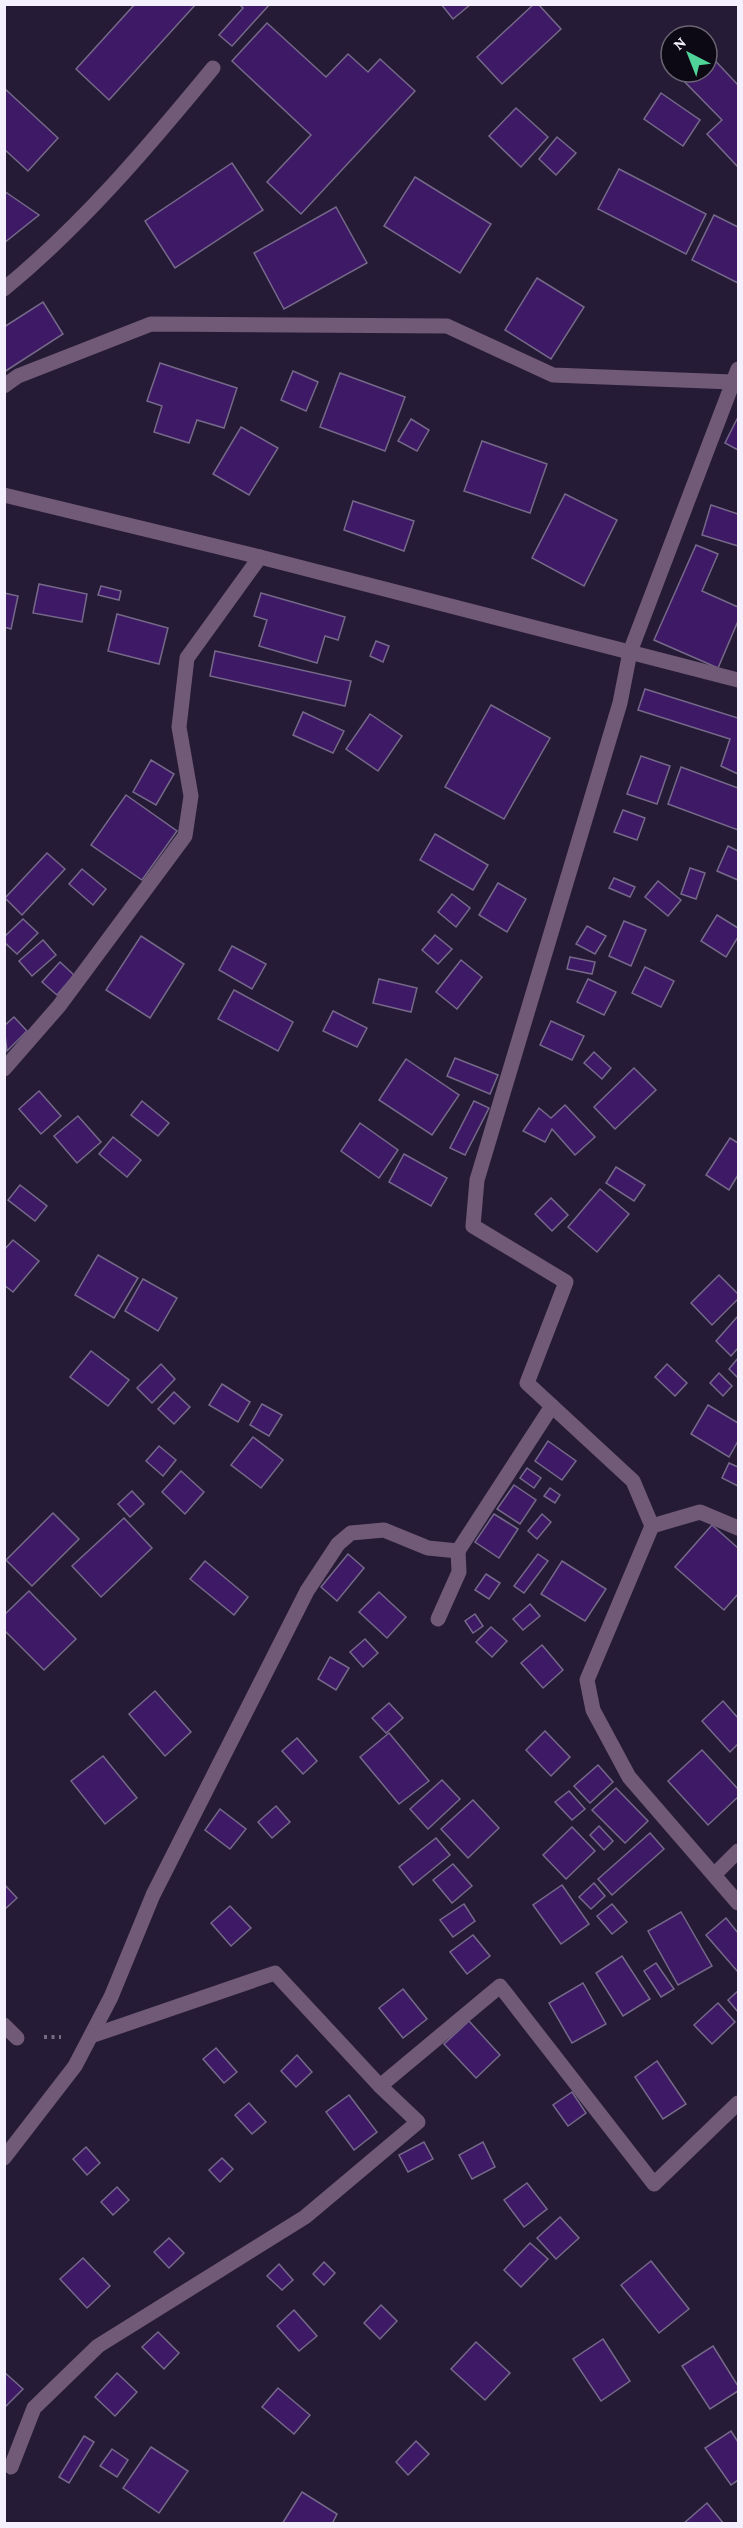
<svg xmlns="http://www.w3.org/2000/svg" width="743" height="2528" font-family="'Crimson Pro',serif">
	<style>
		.building { fill: #3e1966; stroke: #756989; stroke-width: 1.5 }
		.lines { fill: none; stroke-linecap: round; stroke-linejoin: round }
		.path { stroke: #756c82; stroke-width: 4; stroke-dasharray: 3 4.5; stroke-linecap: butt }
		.minor { stroke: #715978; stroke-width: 15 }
	</style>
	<rect width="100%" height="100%" fill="#261b36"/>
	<g class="building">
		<polygon points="135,4 196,4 109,100 76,69"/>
		<polygon points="239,4 270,4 232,46 219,35 243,8"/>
		<polygon points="441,4 471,4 453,19"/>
		<polygon points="534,4 538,4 561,29 502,84 477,57"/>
		<polygon points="267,23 326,77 348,54 368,72 380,59 415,91 301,214 267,182 311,135 232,61"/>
		<polygon points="707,52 738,85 738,167 707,134 722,120 678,75 682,72 707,72"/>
		<polygon points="4,88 58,138 28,171 4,149"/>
		<polygon points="661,93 700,120 683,146 644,119"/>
		<polygon points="516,108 548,137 521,167 489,136"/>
		<polygon points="557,137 576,153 556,175 539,159"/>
		<polygon points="232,163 263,210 175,268 145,221"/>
		<polygon points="619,169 706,214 686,254 598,209"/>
		<polygon points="415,177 491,224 460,273 384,226"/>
		<polygon points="4,191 39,215 4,243"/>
		<polygon points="336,207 367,263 284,309 254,253"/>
		<polygon points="714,215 738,227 738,283 692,260"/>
		<polygon points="537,278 584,307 551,359 505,330"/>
		<polygon points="43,302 63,334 4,372 4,327"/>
		<polygon points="160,363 237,388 224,428 197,420 189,443 154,432 162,406 147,401"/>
		<polygon points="293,371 318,382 306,411 281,400"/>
		<polygon points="340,373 405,397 385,451 320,427"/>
		<polygon points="738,417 738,450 725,443"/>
		<polygon points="411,419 429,430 417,451 398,441"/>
		<polygon points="241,427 278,448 249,495 213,474"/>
		<polygon points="482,441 547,464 530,513 464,491"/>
		<polygon points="565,494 617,520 584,586 532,558"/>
		<polygon points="353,501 414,521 404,551 344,530"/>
		<polygon points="711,505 738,514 738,546 702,535"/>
		<polygon points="696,545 718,554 702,591 738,607 738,621 718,668 654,640"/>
		<polygon points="39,584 87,594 82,622 33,613"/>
		<polygon points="101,586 121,591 119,600 98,595"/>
		<polygon points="4,593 18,596 11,629 4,627"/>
		<polygon points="261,593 345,617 338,640 325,636 317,663 259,646 267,620 254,616"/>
		<polygon points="117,614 168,628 159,664 108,651"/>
		<polygon points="376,641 389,646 383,662 370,656"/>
		<polygon points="215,651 351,681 345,706 210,676"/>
		<polygon points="645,689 738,718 738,774 721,766 730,739 638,710"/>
		<polygon points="491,705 550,738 504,819 445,787"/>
		<polygon points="303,712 344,731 333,753 293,735"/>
		<polygon points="370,714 402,736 378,771 346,749"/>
		<polygon points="641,756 670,766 657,804 627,794"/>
		<polygon points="151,760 174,774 156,805 133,792"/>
		<polygon points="681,767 738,788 738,830 668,804"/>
		<polygon points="126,795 177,831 142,880 91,845"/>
		<polygon points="623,810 645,818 637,840 614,832"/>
		<polygon points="435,834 488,865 473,890 420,860"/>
		<polygon points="728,846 738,851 738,880 717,871"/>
		<polygon points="47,853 65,869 22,915 5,898"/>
		<polygon points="690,868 705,873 696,899 681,894"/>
		<polygon points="82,869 106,889 93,905 69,884"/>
		<polygon points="614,878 635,887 630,897 609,888"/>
		<polygon points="658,881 681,900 668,916 645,897"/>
		<polygon points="498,883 526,899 507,932 479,915"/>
		<polygon points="452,894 470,908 456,927 438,912"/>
		<polygon points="717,915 738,928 738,937 726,957 701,941"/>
		<polygon points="23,919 38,933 17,954 4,942 4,937"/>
		<polygon points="624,921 646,930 631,966 609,956"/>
		<polygon points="587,926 606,936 595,954 576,944"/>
		<polygon points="435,935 452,949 438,964 422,950"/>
		<polygon points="141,936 184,964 150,1018 106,990"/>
		<polygon points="43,940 56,955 32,976 19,961"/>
		<polygon points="232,946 266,964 252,989 219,970"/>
		<polygon points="570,957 595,962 592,974 567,969"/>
		<polygon points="461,960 482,977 457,1009 436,992"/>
		<polygon points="60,962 74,975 57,995 42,982"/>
		<polygon points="645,967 674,981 661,1007 632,993"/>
		<polygon points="379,979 417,988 411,1012 373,1003"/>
		<polygon points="588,979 616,992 604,1015 577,1002"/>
		<polygon points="234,990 293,1022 278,1051 218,1019"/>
		<polygon points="333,1011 367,1028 357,1047 323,1031"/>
		<polygon points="14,1017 27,1031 7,1051 4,1026"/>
		<polygon points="551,1021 584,1036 572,1060 540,1045"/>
		<polygon points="594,1052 611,1068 602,1079 584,1063"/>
		<polygon points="455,1058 498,1075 490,1094 447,1076"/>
		<polygon points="406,1059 459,1095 432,1135 379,1100"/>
		<polygon points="634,1068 656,1090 615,1129 594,1107"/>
		<polygon points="39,1091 61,1116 41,1134 19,1109"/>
		<polygon points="142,1101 169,1123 158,1136 131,1115"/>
		<polygon points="474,1101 489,1108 465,1155 450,1148"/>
		<polygon points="565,1105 595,1137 575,1155 552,1129 545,1142 523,1131 539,1108 551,1118"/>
		<polygon points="78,1116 101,1142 77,1163 54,1136"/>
		<polygon points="360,1123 398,1150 379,1178 341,1151"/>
		<polygon points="113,1137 141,1160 127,1177 99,1154"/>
		<polygon points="730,1138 738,1143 738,1175 729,1190 706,1175"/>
		<polygon points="404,1154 447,1178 431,1206 389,1182"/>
		<polygon points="616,1167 645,1185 634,1201 606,1183"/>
		<polygon points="20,1185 47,1206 35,1221 8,1200"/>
		<polygon points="600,1189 629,1214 597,1252 568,1227"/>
		<polygon points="551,1198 568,1215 552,1231 535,1214"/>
		<polygon points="13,1240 39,1261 13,1292 4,1285 4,1250"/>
		<polygon points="98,1255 138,1278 114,1318 75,1295"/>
		<polygon points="719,1275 738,1294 738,1299 712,1325 691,1303"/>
		<polygon points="143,1279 177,1298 158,1331 125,1311"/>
		<polygon points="738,1316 738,1348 731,1356 716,1341"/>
		<polygon points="91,1351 129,1380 108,1406 70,1377"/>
		<polygon points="738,1358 738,1378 729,1369"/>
		<polygon points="161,1364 175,1379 152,1403 137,1388"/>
		<polygon points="667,1364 687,1383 675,1396 655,1377"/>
		<polygon points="719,1373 732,1386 723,1396 710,1383"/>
		<polygon points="222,1384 250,1402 238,1422 209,1405"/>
		<polygon points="174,1392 190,1407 174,1424 158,1409"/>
		<polygon points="262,1404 282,1415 269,1436 250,1425"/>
		<polygon points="708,1405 738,1423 738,1441 729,1457 691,1434"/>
		<polygon points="253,1437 283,1460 261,1488 231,1465"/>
		<polygon points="548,1441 576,1461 562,1480 535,1461"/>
		<polygon points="159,1446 176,1460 163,1476 146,1461"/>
		<polygon points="729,1463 738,1467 738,1486 722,1478"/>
		<polygon points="527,1468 541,1478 534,1488 520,1478"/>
		<polygon points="181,1471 204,1492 185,1514 162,1492"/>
		<polygon points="514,1485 536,1500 520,1524 497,1509"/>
		<polygon points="550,1488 560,1495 555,1503 544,1496"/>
		<polygon points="132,1491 144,1504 130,1517 118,1504"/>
		<polygon points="53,1513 79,1539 32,1586 6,1560"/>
		<polygon points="494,1514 518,1529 499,1558 475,1542"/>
		<polygon points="542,1514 551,1522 537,1539 528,1531"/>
		<polygon points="124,1518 152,1548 101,1597 72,1566"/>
		<polygon points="712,1525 738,1548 738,1594 724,1610 675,1567"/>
		<polygon points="348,1554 364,1568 337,1601 321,1587"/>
		<polygon points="538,1554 548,1561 524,1593 514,1586"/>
		<polygon points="205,1561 248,1597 234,1615 190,1579"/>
		<polygon points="562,1561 606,1589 585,1621 541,1594"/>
		<polygon points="486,1574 500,1583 489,1599 475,1590"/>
		<polygon points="29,1591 76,1639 44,1670 4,1630 4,1615"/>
		<polygon points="379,1592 406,1617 387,1638 359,1612"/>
		<polygon points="530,1604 540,1616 523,1630 513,1619"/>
		<polygon points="475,1614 483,1626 473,1633 465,1621"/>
		<polygon points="491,1627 507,1641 492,1657 476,1642"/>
		<polygon points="365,1639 378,1653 363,1667 350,1652"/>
		<polygon points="542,1645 563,1670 543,1688 521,1663"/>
		<polygon points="330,1657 349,1668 336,1690 318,1679"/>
		<polygon points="155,1691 191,1732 165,1756 129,1714"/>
		<polygon points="723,1701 738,1718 738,1744 730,1752 702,1721"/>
		<polygon points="389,1703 403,1718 386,1733 372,1718"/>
		<polygon points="545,1731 570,1757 551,1776 526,1750"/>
		<polygon points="389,1733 429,1781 399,1804 360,1757"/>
		<polygon points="297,1738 317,1761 303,1774 282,1751"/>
		<polygon points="702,1750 738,1789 738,1797 708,1825 668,1781"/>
		<polygon points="103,1756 137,1798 105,1824 71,1781"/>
		<polygon points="598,1765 613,1782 590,1803 574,1786"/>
		<polygon points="442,1780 460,1799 428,1829 410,1809"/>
		<polygon points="616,1788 648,1821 625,1843 592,1810"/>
		<polygon points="569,1791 585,1809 572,1820 555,1802"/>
		<polygon points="473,1800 499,1828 468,1858 441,1829"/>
		<polygon points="276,1806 290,1822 272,1838 258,1822"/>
		<polygon points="220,1809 246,1829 230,1849 205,1830"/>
		<polygon points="599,1826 613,1841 604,1850 590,1835"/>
		<polygon points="572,1827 595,1851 566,1879 543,1855"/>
		<polygon points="650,1833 664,1849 612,1895 598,1879"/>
		<polygon points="436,1838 450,1855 413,1885 399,1867"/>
		<polygon points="453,1864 472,1886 452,1903 433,1880"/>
		<polygon points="594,1883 605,1896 591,1909 579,1897"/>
		<polygon points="4,1884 17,1898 4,1910"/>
		<polygon points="562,1885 589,1924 561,1944 533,1905"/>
		<polygon points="464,1904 475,1921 453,1937 440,1920"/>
		<polygon points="612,1904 627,1922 612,1934 597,1916"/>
		<polygon points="230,1906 251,1928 231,1946 211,1923"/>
		<polygon points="681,1912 712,1966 678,1985 648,1931"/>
		<polygon points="726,1918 738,1933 738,1972 706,1935"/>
		<polygon points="473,1935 490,1956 467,1974 450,1952"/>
		<polygon points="622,1956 650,1999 623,2016 596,1973"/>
		<polygon points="656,1963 674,1989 661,1997 644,1971"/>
		<polygon points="583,1983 606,2024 572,2043 549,2003"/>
		<polygon points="403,1989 427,2019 403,2038 379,2008"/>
		<polygon points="738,1991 738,2012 728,2000"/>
		<polygon points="718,2003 735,2022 712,2044 694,2025"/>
		<polygon points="469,2021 500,2055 476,2078 444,2044"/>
		<polygon points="216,2048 237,2072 224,2083 203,2059"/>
		<polygon points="297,2055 312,2072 296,2087 281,2071"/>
		<polygon points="657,2061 686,2104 663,2119 635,2077"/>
		<polygon points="572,2092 586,2113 568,2126 553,2105"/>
		<polygon points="349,2095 377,2132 354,2150 326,2112"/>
		<polygon points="249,2103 266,2122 252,2134 235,2115"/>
		<polygon points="424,2142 433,2159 408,2172 399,2155"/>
		<polygon points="483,2142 495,2167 472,2179 459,2155"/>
		<polygon points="86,2147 100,2163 87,2175 73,2159"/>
		<polygon points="222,2158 233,2169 220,2182 209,2170"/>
		<polygon points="527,2183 547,2209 524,2227 504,2200"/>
		<polygon points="117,2187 129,2200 113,2215 101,2202"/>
		<polygon points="560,2217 579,2238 556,2259 537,2238"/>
		<polygon points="169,2238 184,2253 169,2268 154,2252"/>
		<polygon points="530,2243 548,2259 521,2287 504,2270"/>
		<polygon points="83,2258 110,2286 87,2308 60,2279"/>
		<polygon points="651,2261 689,2309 659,2333 621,2285"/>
		<polygon points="324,2262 335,2273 324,2285 313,2274"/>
		<polygon points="279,2264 293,2280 282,2290 267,2276"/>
		<polygon points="381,2305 397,2321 380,2339 364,2323"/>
		<polygon points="294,2310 317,2336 299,2351 277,2326"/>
		<polygon points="158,2332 179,2353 164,2369 142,2347"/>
		<polygon points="603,2339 630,2381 601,2401 573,2359"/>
		<polygon points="476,2342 510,2373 485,2400 451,2369"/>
		<polygon points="713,2346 738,2386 738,2391 710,2409 682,2366"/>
		<polygon points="4,2372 23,2389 4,2408"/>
		<polygon points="117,2373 137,2392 115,2416 95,2397"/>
		<polygon points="278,2388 310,2415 294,2434 262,2407"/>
		<polygon points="731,2431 738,2442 738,2480 731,2485 705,2448"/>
		<polygon points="84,2436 94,2442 69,2483 59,2477"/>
		<polygon points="416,2441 429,2454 408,2475 396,2462"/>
		<polygon points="151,2447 188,2471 159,2513 123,2488"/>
		<polygon points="112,2449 128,2460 117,2477 100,2466"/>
		<polygon points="302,2492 337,2514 332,2524 282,2524"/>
		<polygon points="707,2503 724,2524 683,2524"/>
	</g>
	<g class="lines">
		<polyline class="path" points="44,2037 61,2037"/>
		<g class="minor">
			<path d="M4,289C83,224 148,147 213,68"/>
			<polyline points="738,369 630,652 620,703 477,1180 473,1226 566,1282 527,1383 633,1481 652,1526 587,1680 593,1710 629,1777 738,1903"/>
			<polyline points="4,386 18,376 151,324 447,326 553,375 732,382"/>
			<polyline points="4,495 260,557 738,680"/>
			<polyline points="4,1069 59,1006 185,836 191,796 179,727 187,658 260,557"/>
			<polyline points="652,1526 700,1512 738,1528"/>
			<polyline points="438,1619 459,1572 458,1551"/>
			<polyline points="714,1875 738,1851"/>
			<polyline points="4,2025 17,2038"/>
			<polyline points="380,2086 500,1986 654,2184 738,2103"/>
			<polyline points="4,2158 75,2066 111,1997 153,1895 307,1591 338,1544 351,1533 384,1530 428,1548 458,1551 552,1406"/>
			<polyline points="11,2467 34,2408 98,2346 305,2217 418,2122 380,2086 275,1973 91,2036"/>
		</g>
	</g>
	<rect width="743" height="2528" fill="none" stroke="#f5f0fe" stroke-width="12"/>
	<g transform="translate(689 54) rotate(318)"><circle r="28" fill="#0d0914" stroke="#6a6572" stroke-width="1.5"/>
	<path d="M0-4.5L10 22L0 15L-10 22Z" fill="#50d398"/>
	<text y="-9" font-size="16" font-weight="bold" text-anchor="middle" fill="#f5f0fe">N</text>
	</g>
</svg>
